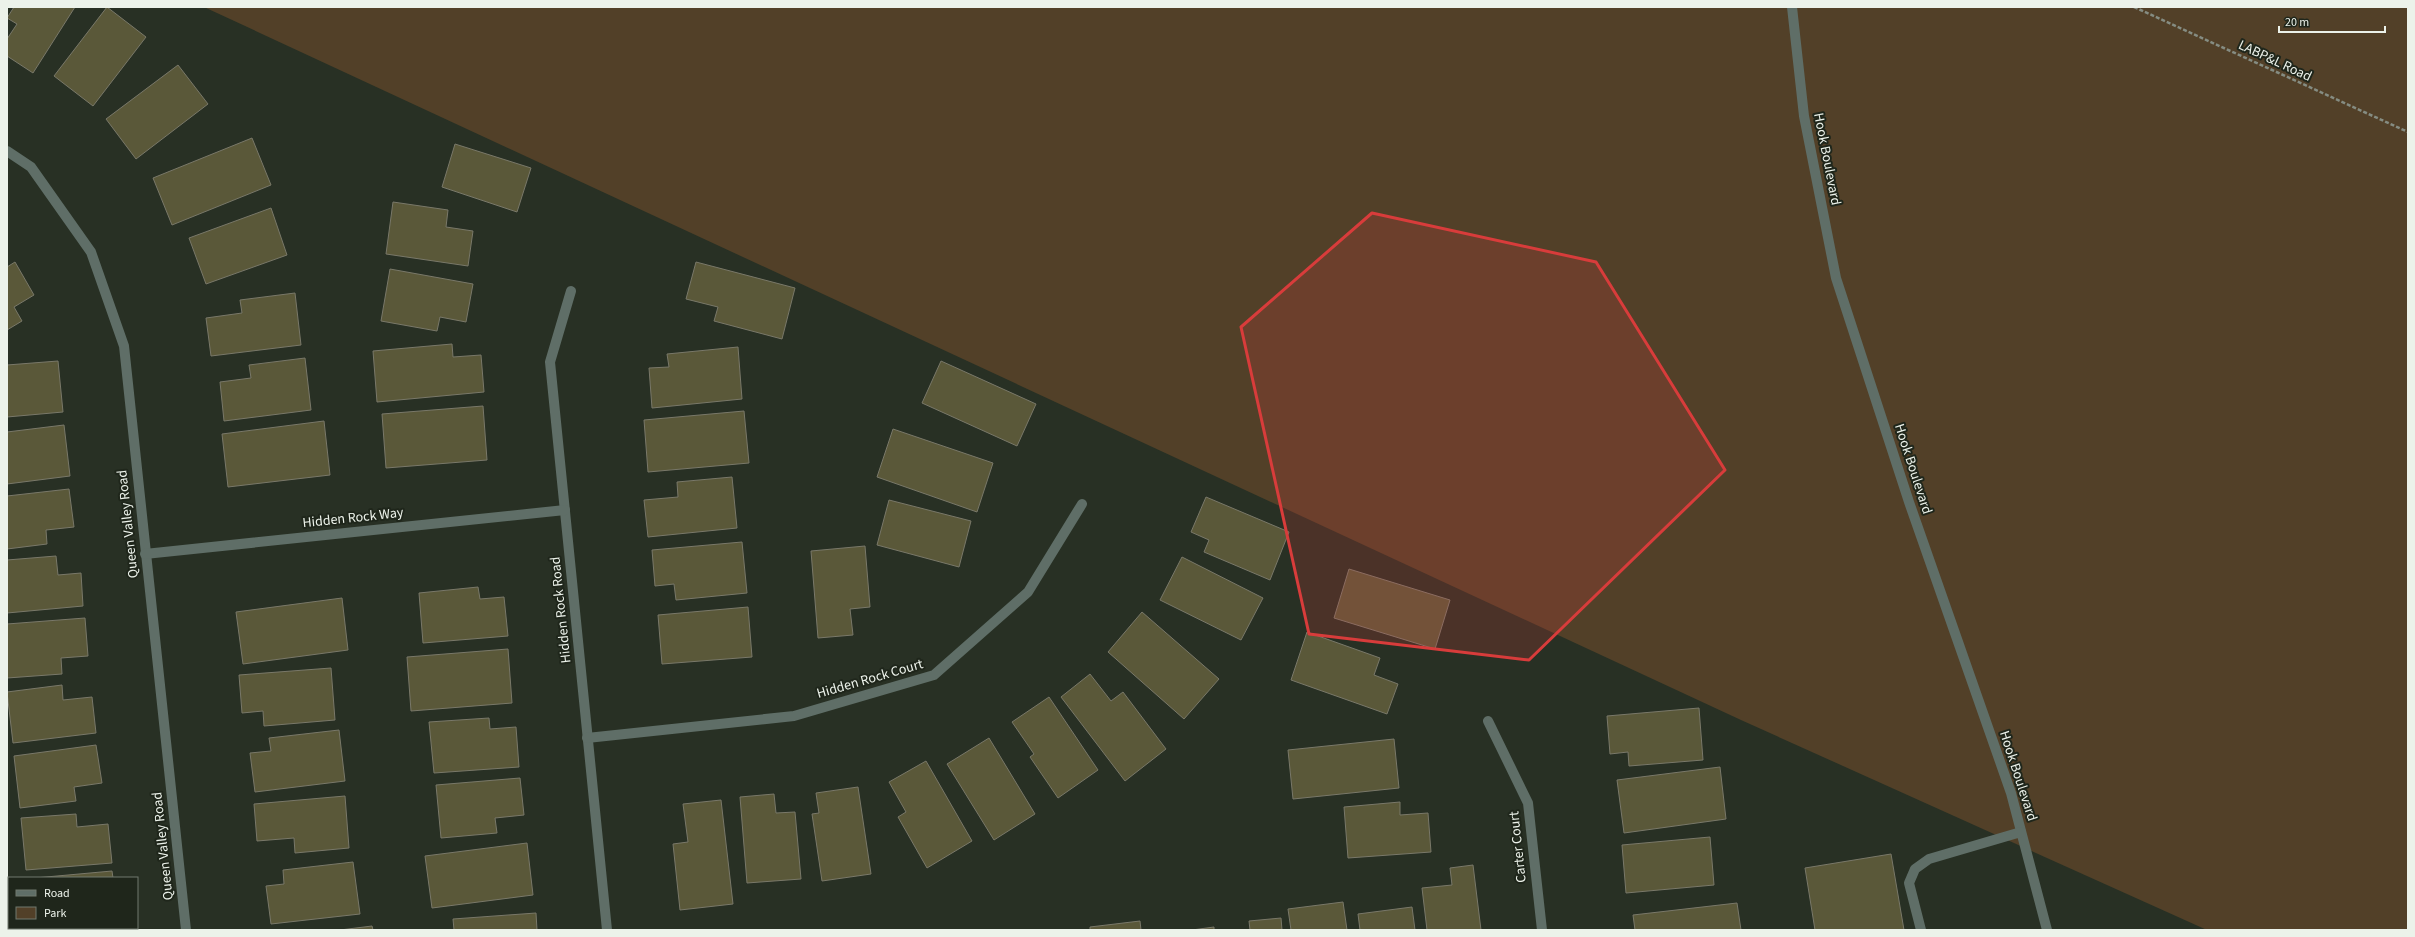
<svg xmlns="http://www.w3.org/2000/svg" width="2415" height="937" font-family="'Source Sans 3',sans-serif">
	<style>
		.green { fill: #524028 }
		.building { fill: #5a5839; stroke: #797869 }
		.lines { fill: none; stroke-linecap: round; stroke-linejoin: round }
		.path { stroke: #858c82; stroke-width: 2.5; stroke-dasharray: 4 2; stroke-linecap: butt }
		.minor { stroke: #5f6e67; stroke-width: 10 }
		.marked { fill: #d83c3b; fill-opacity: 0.2; stroke: #d83c3b; stroke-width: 3; stroke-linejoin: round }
		.labels { text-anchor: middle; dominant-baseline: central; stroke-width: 4; stroke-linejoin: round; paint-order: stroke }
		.street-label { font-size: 14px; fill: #ecf2ea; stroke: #1f261b }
	</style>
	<rect width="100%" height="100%" fill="#283024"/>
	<polygon class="green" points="204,7 2408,7 2408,930 2207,930 1741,720"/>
	<g class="building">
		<polygon points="14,7 75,7 33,73 7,56 7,39 17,24 7,18"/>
		<polygon points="107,7 146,37 93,106 54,76"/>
		<polygon points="178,65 208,104 136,159 106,119"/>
		<polygon points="252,138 271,185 172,225 153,178"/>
		<polygon points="455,144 531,168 517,212 442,187"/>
		<polygon points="393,202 448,210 446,227 473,231 468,266 386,254"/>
		<polygon points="271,208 287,255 206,284 189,238"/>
		<polygon points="15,262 34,295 14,307 22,321 7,330 7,267"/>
		<polygon points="696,262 795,288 782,339 714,321 718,307 686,299"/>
		<polygon points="390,269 473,284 466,322 440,317 437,331 381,321"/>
		<polygon points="295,293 301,345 211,356 206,318 242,313 240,300"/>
		<polygon points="452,344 453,357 481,355 484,392 377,402 373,351"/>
		<polygon points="738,347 742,399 652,408 649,368 669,367 667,354"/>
		<polygon points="305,358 311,410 224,421 220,382 251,378 249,365"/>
		<polygon points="58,361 63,412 7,417 7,365"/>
		<polygon points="941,361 1036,404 1017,446 922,403"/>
		<polygon points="483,406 487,460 386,468 382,414"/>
		<polygon points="744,411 749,463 648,472 644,420"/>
		<polygon points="324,421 330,475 228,487 222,434"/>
		<polygon points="64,425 70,476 7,484 7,432"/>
		<polygon points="893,429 993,463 977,512 877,477"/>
		<polygon points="732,477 737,528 648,537 644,500 678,497 677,482"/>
		<polygon points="69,489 74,527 46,530 47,544 7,549 7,496"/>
		<polygon points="1206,497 1289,532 1270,580 1204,552 1209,540 1191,532"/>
		<polygon points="889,500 971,521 959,567 877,545"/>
		<polygon points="742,542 747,593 676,600 674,584 655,586 652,550"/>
		<polygon points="865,546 870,607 850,609 853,635 818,638 811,551"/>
		<polygon points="56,556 58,575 81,573 83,606 7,613 7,560"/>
		<polygon points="1182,557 1263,598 1241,640 1160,600"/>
		<polygon points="1349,569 1450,600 1435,649 1334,618"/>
		<polygon points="478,587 480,599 504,597 508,636 423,643 419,593"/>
		<polygon points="342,598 348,650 243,664 236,612"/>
		<polygon points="748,607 752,657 662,664 658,615"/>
		<polygon points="1142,612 1219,679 1184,719 1108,652"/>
		<polygon points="85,618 88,656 61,658 62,674 7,678 7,624"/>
		<polygon points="1307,632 1380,658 1374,675 1398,684 1387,714 1291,680"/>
		<polygon points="508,649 512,703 411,711 407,657"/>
		<polygon points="331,668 335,720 264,726 263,711 242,713 239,675"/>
		<polygon points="1090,674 1111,701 1123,692 1166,749 1125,781 1061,697"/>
		<polygon points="62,685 63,700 92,697 96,733 13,743 7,692"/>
		<polygon points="1049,697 1098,770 1058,798 1030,757 1034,754 1012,722"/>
		<polygon points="1699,708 1703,760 1629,766 1628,752 1610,754 1607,716"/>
		<polygon points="489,718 490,729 516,727 519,767 434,773 429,722"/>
		<polygon points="339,730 345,781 255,792 250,753 271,751 269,738"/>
		<polygon points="989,738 1035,814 994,840 947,764"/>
		<polygon points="1394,739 1399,788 1293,799 1288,750"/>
		<polygon points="96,745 102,783 74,787 76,801 20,808 14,756"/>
		<polygon points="926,761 972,841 927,868 898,817 906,812 889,782"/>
		<polygon points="1720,767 1726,819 1624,833 1617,780"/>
		<polygon points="520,778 524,815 495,818 497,833 441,838 436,785"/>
		<polygon points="858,787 871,874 822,881 812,814 819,813 816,793"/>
		<polygon points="774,794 776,813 795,812 801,879 747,883 740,797"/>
		<polygon points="345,796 349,848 295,853 294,838 257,841 254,804"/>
		<polygon points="721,800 733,904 680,910 673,844 688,842 683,804"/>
		<polygon points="1400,802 1400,815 1428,813 1431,852 1348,858 1344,807"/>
		<polygon points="76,814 77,827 108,824 112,863 26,870 21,818"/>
		<polygon points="1710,837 1714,885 1626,893 1622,845"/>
		<polygon points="527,843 533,895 432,908 425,856"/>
		<polygon points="1891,854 1904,930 1815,930 1805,868"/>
		<polygon points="353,862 360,914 271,924 266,886 284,884 283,870"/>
		<polygon points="1473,865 1481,930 1427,930 1422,888 1452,885 1450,868"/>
		<polygon points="112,871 113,878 35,878"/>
		<polygon points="7,880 9,880 9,914 7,890"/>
		<polygon points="1343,902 1347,930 1291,930 1288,909"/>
		<polygon points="1737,903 1741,930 1635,930 1633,915"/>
		<polygon points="1412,907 1415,930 1360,930 1358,914"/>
		<polygon points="536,913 537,930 454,930 453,919"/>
		<polygon points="1281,918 1282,930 1250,930 1249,921"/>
		<polygon points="1140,921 1141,930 1090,930 1090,927"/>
		<polygon points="372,926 373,930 340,930"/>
		<polygon points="1214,927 1214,930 1192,930"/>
		<polygon points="10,928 77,928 54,930 10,930"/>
	</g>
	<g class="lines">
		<polyline class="path" points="2134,7 2408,132"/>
		<g class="minor">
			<polyline points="1792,7 1804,116 1836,278 1909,502 2011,793 2047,930"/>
			<polyline points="7,151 31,167 91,252 124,346 186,930"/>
			<polyline points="571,291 550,362 607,930"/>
			<polyline points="145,554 565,510"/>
			<polyline points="1488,721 1528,803 1542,930"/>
			<polyline points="587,738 794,716 934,675 1028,592 1082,504"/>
			<polyline points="1921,930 1909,883 1915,869 1929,859 2021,832"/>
		</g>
	</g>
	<path class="marked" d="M1372,213L1596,262L1725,470L1529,660L1309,634L1241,327Z"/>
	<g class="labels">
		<g class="street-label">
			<text transform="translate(2275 61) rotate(25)">LABP&amp;L Road</text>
			<text transform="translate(1827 159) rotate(79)">Hook Boulevard</text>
			<text transform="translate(1913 469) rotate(72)">Hook Boulevard</text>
			<text transform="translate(353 518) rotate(-6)">Hidden Rock Way</text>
			<text transform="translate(128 524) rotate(-96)">Queen Valley Road</text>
			<text transform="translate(561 610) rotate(-96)">Hidden Rock Road</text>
			<text transform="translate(870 679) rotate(-16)">Hidden Rock Court</text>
			<text transform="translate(2018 776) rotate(72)">Hook Boulevard</text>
			<text transform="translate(163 846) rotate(-96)">Queen Valley Road</text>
			<text transform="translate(1518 847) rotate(-96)">Carter Court</text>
		</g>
	</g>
	<rect width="2415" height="937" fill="none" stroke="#ecf2ea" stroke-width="16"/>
	<rect x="8" y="877" width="130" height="52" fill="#1f261b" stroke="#71786e"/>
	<rect x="16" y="890" width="20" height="6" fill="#5f6e67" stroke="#71786e"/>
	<text x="44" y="897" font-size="12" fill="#ecf2ea">Road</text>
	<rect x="16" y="907" width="20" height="12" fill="#524028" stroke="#71786e"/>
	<text x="44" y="917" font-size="12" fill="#ecf2ea">Park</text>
	<path d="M2279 26v6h106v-6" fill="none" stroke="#ecf2ea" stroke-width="2"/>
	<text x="2285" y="26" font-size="12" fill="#ecf2ea" stroke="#1f261b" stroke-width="3" paint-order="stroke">20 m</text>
</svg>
